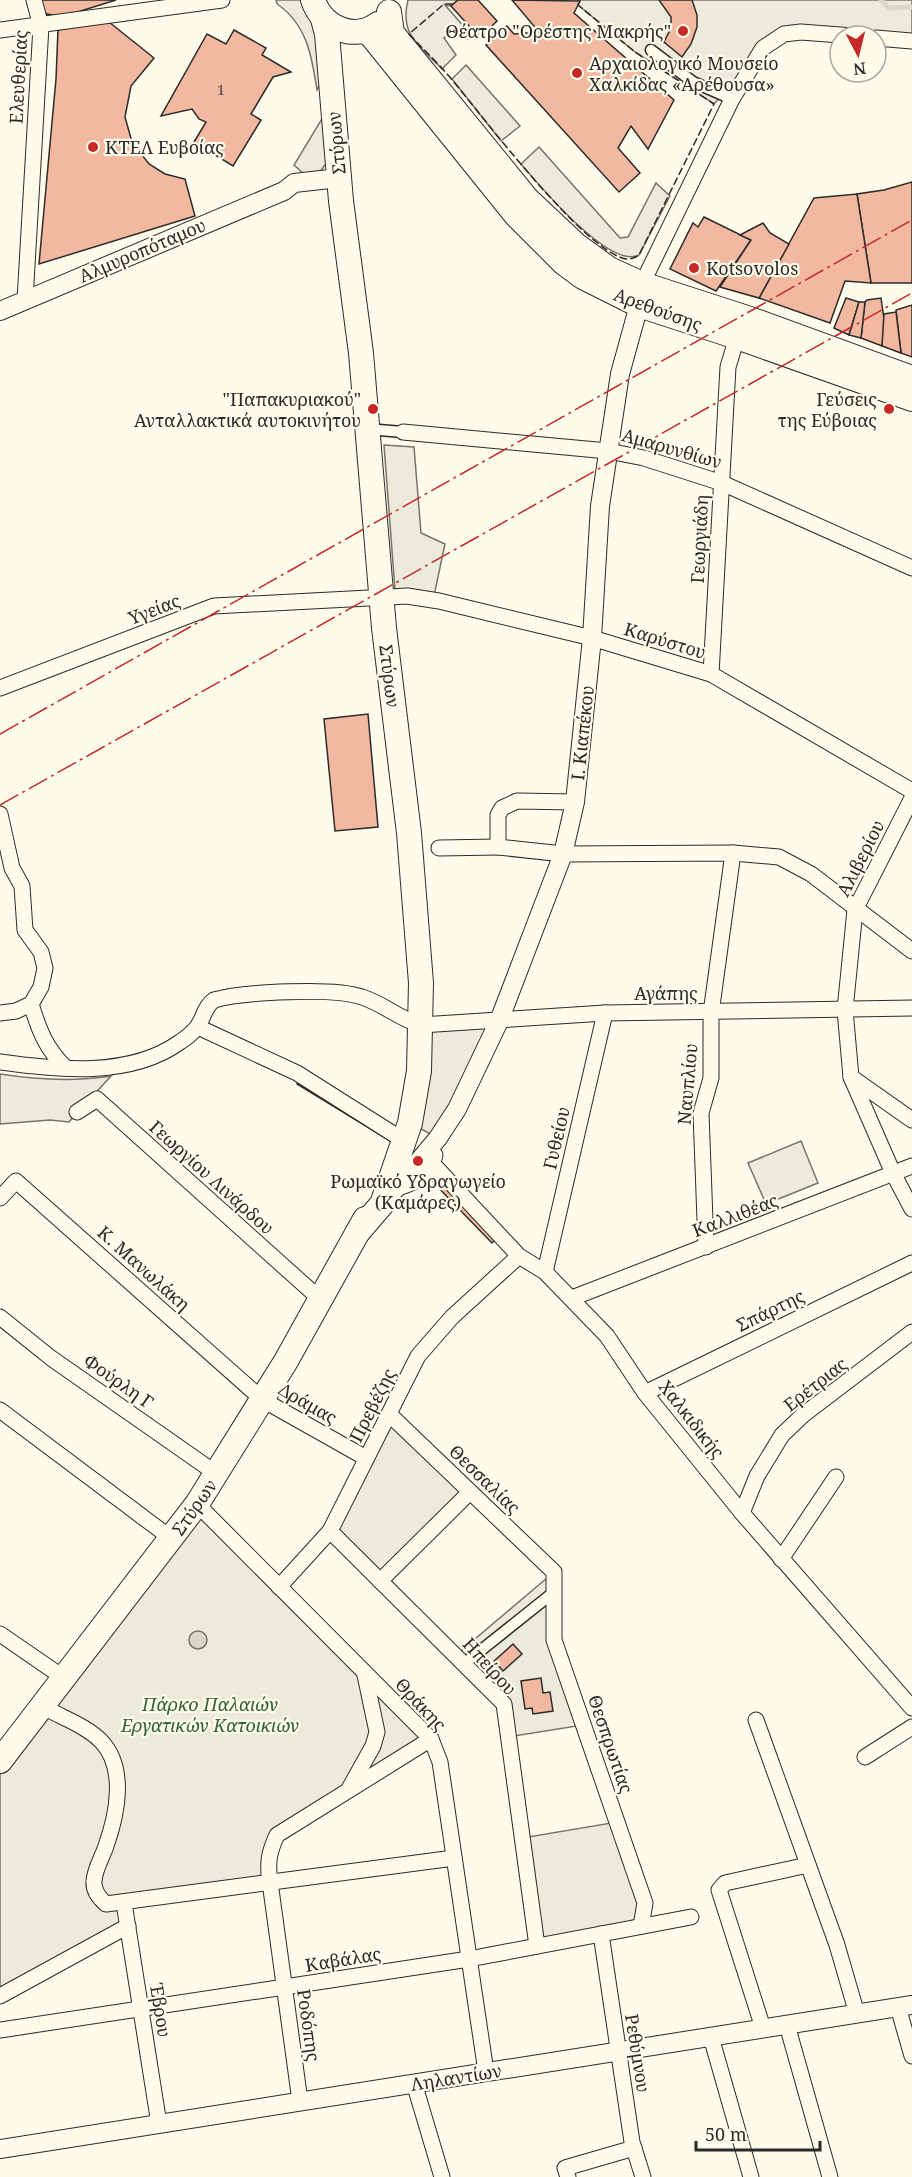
<svg xmlns="http://www.w3.org/2000/svg" width="912" height="2177" font-family="'Noto Serif',serif">
	<style>
		.green { fill: #ecebdb; stroke: #74746e; stroke-width: 1.5 }
		.water { fill: #d8d7c9; stroke: #74746e; stroke-width: 1.5 }
		.lines { fill: none; stroke-linecap: round; stroke-linejoin: round }
		.stream { stroke: #d8d7c9; stroke-width: 5 }
		.building { fill: #f2b8a0; stroke: #2b2b2b; stroke-width: 1.5 }
		.pedestrian-casing { stroke: #2b2b2b; stroke-width: 13 }
		.minor-casing { stroke: #2b2b2b; stroke-width: 17 }
		.tertiary-casing { stroke: #2b2b2b; stroke-width: 20 }
		.primary-casing { stroke: #2b2b2b; stroke-width: 26 }
		.pedestrian { stroke: #fdfbea; stroke-width: 10 }
		.minor { stroke: #fdfbea; stroke-width: 15 }
		.tertiary { stroke: #fdfbea; stroke-width: 18 }
		.primary { stroke: #fdfbea; stroke-width: 24 }
		.fence { stroke: #2b2b2b; stroke-width: 1.5; stroke-dasharray: 8 3; stroke-linecap: butt }
		.power { stroke: #c62828; stroke-width: 1.5; stroke-dasharray: 21 4.5 3 4.5; stroke-linecap: butt }
		.poi-dot { fill: #c62828; stroke: #fdfbea; stroke-width: 2 }
		.labels { text-anchor: middle; dominant-baseline: central; stroke-width: 4.5; stroke-linejoin: round; paint-order: stroke }
		.number-label { font-size: 15px; fill: #5d4e48 }
		.poi-label { font-size: 18px; fill: #2b2b2b; stroke: #fdfbea; text-anchor: end }
		.street-label { font-size: 18px; fill: #2b2b2b; stroke: #fdfbea }
		.park-label { font-size: 18px; font-style: italic; fill: #34623c; stroke: #fdfbea }
	</style>
	<rect width="100%" height="100%" fill="#fdfbea"/>
	<g class="green">
		<path d="M276,0H308C315,23 331,69 317,90C312,57 307,24 277,4Z"/>
		<path d="M408,0H458L451,6L445,5L472,36L468,39L457,28L444,38L456,55L442,69C420,46 399,35 408,0Z"/>
		<polygon points="578,0 912,0 912,41 801,32 763,48 714,104 635,52 578,5"/>
		<polygon points="466,65 520,126 501,141 452,79"/>
		<polygon points="323,117 327,162 320,172 304,174 294,165"/>
		<path d="M539,147L620,238L628,237L656,183L670,196L639,255C610,270 540,186 521,164Z"/>
		<polygon points="384,445 414,447 421,533 445,544 434,596 395,590"/>
		<polygon points="499,1021 438,1138 410,1123 421,1025"/>
		<path d="M0,1074C38,1080 73,1082 111,1076L69,1122L50,1120L0,1124Z"/>
		<polygon points="801,1141 818,1183 766,1204 748,1163"/>
		<polygon points="389,1414 470,1492 380,1581 330,1531"/>
		<polygon points="197,1504 431,1739 277,1835 270,1882 124,1903 128,1926 0,1996 0,1761"/>
		<polygon points="554,1572 554,1640 583,1725 508,1737 504,1704 455,1656"/>
		<polygon points="617,1822 645,1903 641,1926 537,1946 522,1838"/>
	</g>
	<circle class="water" cx="198" cy="1640" r="9"/>
	<g class="lines">
		<polyline class="stream" points="881,0 889,8 912,7"/>
	</g>
	<g class="building">
		<polygon points="38,0 116,0 71,14 57,16 47,14 40,7"/>
		<polygon points="458,0 478,0 497,21 492,26 499,33 507,26 514,34 539,32 512,0 580,1 574,13 674,100 648,149 631,126 618,148 640,173 619,192 486,45 493,39 486,31 479,37 451,6"/>
		<polygon points="659,0 692,0 697,15 697,27 691,44 682,57 664,42 671,28 671,17"/>
		<polygon points="109,22 154,58 131,86 125,117 132,142 149,164 165,174 185,179 195,216 39,264 56,79 58,30"/>
		<polygon points="234,30 266,48 262,55 291,72 273,77 251,114 261,120 233,166 194,142 206,122 199,119 192,109 161,116 207,34 226,44"/>
		<polygon points="912,182 912,283 871,283 857,194 884,190"/>
		<polygon points="857,194 871,283 845,281 830,323 759,298 814,198"/>
		<polygon points="704,217 751,240 716,291 670,269 693,223 698,227"/>
		<polygon points="763,223 770,233 789,244 759,298 720,287 751,240 740,235"/>
		<polygon points="846,298 859,302 849,335 834,328"/>
		<polygon points="881,298 885,326 882,346 861,338 865,302 867,300"/>
		<polygon points="859,302 865,302 861,338 849,335"/>
		<polygon points="912,305 912,357 901,353 896,310"/>
		<polygon points="896,312 901,353 882,346 884,314"/>
		<polygon points="368,714 378,827 335,831 324,719"/>
		<polygon points="300,1079 399,1139 497,1238 492,1243 397,1145 297,1084"/>
		<polygon points="513,1644 522,1654 503,1671 494,1661"/>
		<polygon points="541,1678 543,1693 550,1692 553,1711 533,1714 532,1708 525,1709 521,1681"/>
	</g>
	<g class="lines">
		<g class="pedestrian-casing">
			<g id="pedestrian">
				<polyline points="651,50 693,82 732,99"/>
				<polyline points="367,429 403,432"/>
				<polyline points="465,1663 554,1592"/>
			</g>
		</g>
		<g class="minor-casing">
			<g id="minor">
				<polyline points="0,30 222,0"/>
				<polyline points="876,38 912,41"/>
				<polyline points="642,284 732,99 763,48 784,34 801,32 853,36"/>
				<polyline points="25,300 41,26 34,0"/>
				<polyline points="403,432 608,451 644,458 722,483 912,568"/>
				<polyline points="711,674 728,367 737,337"/>
				<polyline points="0,688 214,606 407,596 439,601 592,638 711,674 912,791"/>
				<polyline points="912,798 855,910 845,1010 851,1077 893,1173 912,1209"/>
				<polyline points="575,802 517,801 502,808 498,815 498,847 563,854 733,853 779,857 811,874 912,951"/>
				<polyline points="0,814 12,868 22,886 25,930 41,952 45,968 41,987 31,1004 16,1011 0,1013"/>
				<polyline points="439,848 498,847"/>
				<path d="M31,1004C39,1030 46,1049 66,1068"/>
				<polyline points="198,1027 297,1073 395,1135"/>
				<path d="M0,1062C57,1070 130,1078 180,1042C186,1038 193,1033 197,1027C204,1018 204,1007 214,1000C243,992 334,987 362,997C384,1004 399,1019 421,1025L605,1013L912,1008"/>
				<polyline points="851,1077 912,1120"/>
				<polyline points="77,1112 97,1099 320,1299"/>
				<polyline points="433,1164 519,1256 545,1272 607,1336 645,1393 742,1513 912,1708"/>
				<path d="M398,1188C416,1182 431,1176 435,1155"/>
				<polyline points="0,1198 16,1181 263,1400 366,1458"/>
				<polyline points="706,1247 701,1113 711,1078 711,1013 733,853"/>
				<polyline points="545,1272 605,1013"/>
				<polyline points="572,1298 912,1166"/>
				<polyline points="0,1317 51,1358 217,1474"/>
				<polyline points="645,1393 912,1263"/>
				<polyline points="0,1410 172,1539"/>
				<polyline points="389,1414 554,1572 554,1640 645,1903 641,1926"/>
				<polyline points="197,1504 431,1739 440,1762 486,2072"/>
				<polyline points="742,1513 757,1476 782,1435 803,1415 912,1332"/>
				<polyline points="330,1531 504,1704 537,1946"/>
				<polyline points="781,1559 836,1477"/>
				<polyline points="380,1581 470,1492"/>
				<polyline points="279,1587 330,1531 418,1356 452,1317 519,1256"/>
				<polyline points="0,1634 64,1678"/>
				<path d="M42,1706C62,1718 85,1725 101,1741C127,1768 117,1815 106,1846C102,1858 95,1868 94,1881C93,1891 99,1898 106,1904L454,1858"/>
				<polyline points="756,1720 837,1945 857,2014"/>
				<polyline points="865,1757 912,1727"/>
				<polyline points="350,1787 373,1746 377,1732 365,1675"/>
				<polyline points="124,1903 159,2124"/>
				<polyline points="601,1934 632,2142 643,2177"/>
				<polyline points="0,1996 128,1926"/>
				<polyline points="898,2007 912,2056"/>
				<polyline points="787,2025 830,2177"/>
				<polyline points="763,2028 719,1890 725,1883 808,1865"/>
				<polyline points="0,2030 469,1959 691,1917"/>
				<polyline points="711,2037 751,2177"/>
				<polyline points="414,2083 442,2177"/>
				<path d="M300,2101L270,1882C267,1863 269,1852 277,1835L431,1739"/>
				<polyline points="568,2177 565,2168 634,2148"/>
			</g>
		</g>
		<g class="tertiary-casing">
			<g id="tertiary">
				<polyline points="0,311 284,191 294,183 339,178"/>
				<polyline points="387,1199 438,1138 457,1109 499,1021 563,854 575,802 592,638 600,506 620,374 639,305"/>
				<polyline points="0,2149 912,2005"/>
			</g>
		</g>
		<g class="primary-casing">
			<g id="primary">
				<path d="M313,0C322,27 353,42 378,24"/>
				<polyline points="389,12 392,33 527,199 576,245 609,269 642,284 750,319 912,378"/>
				<polyline points="323,19 327,34 341,201 361,353 384,628 409,833 421,983 419,1071 410,1123 382,1204 358,1232"/>
				<polyline points="364,31 371,35 516,215 564,263 583,277 639,305 737,337 912,399"/>
				<polyline points="0,1761 197,1504 286,1361 365,1219"/>
			</g>
		</g>
		<use href="#pedestrian" class="pedestrian"/>
		<use href="#minor" class="minor"/>
		<use href="#tertiary" class="tertiary"/>
		<use href="#primary" class="primary"/>
		<path class="fence" d="M453,4H444L409,34C424,50 440,65 453,81C484,118 584,251 626,259C631,259 635,258 639,255L714,104L635,52L578,5L579,2"/>
		<g class="power">
			<polyline points="0,734 912,220"/>
			<polyline points="0,805 912,293"/>
		</g>
	</g>
	<g class="poi-dot">
		<circle cx="683" cy="31" r="6"/>
		<circle cx="577" cy="73" r="6"/>
		<circle cx="93" cy="147" r="6"/>
		<circle cx="694" cy="268" r="6"/>
		<circle cx="373" cy="409" r="6"/>
		<circle cx="889" cy="409" r="6"/>
		<circle cx="418" cy="1161" r="6"/>
	</g>
	<g class="labels">
		<g class="number-label">
			<text x="221" y="89">1</text>
		</g>
		<g class="poi-label">
			<text x="671" y="31">Θέατρο "Ορέστης Μακρής"</text>
			<text x="589" y="63" text-anchor="start">Αρχαιολογικό Μουσείο<tspan x="589" dy="21">Χαλκίδας «Αρέθουσα»</tspan></text>
			<text x="105" y="147" text-anchor="start">ΚΤΕΛ Ευβοίας</text>
			<text x="706" y="268" text-anchor="start">Kotsovolos</text>
			<text x="361" y="399">"Παπακυριακού"<tspan x="361" dy="21">Ανταλλακτικά αυτοκινήτου</tspan></text>
			<text x="877" y="399">Γεύσεις<tspan x="877" dy="21">της Εύβοιας</tspan></text>
			<text x="418" y="1181" text-anchor="middle">Ρωμαϊκό Υδραγωγείο<tspan x="418" dy="21">(Καμάρες)</tspan></text>
		</g>
		<g class="street-label">
			<text transform="translate(18 77) rotate(-87)">Ελευθερίας</text>
			<text transform="translate(336 143) rotate(-95)">Στύρων</text>
			<text transform="translate(142 250) rotate(-23)">Αλμυροπόταμου</text>
			<text transform="translate(658 309) rotate(20)">Αρεθούσης</text>
			<text transform="translate(672 448) rotate(16)">Αμαρυνθίων</text>
			<text transform="translate(699 539) rotate(-87)">Γεωργιάδη</text>
			<text transform="translate(154 609) rotate(-21)">Υγείας</text>
			<text transform="translate(665 640) rotate(17)">Καρύστου</text>
			<text transform="translate(390 676) rotate(83)">Στύρων</text>
			<text transform="translate(582 733) rotate(-84)">Ι. Κιαπέκου</text>
			<text transform="translate(860 858) rotate(-63)">Αλιβερίου</text>
			<text x="666" y="993">Αγάπης</text>
			<text transform="translate(687 1084) rotate(-85)">Ναυπλίου</text>
			<text transform="translate(556 1138) rotate(-77)">Γυθείου</text>
			<text transform="translate(212 1177) rotate(42)">Γεωργίου Λινάρδου</text>
			<text transform="translate(735 1215) rotate(-21)">Καλλιθέας</text>
			<text transform="translate(144 1268) rotate(42)">Κ. Μανωλάκη</text>
			<text transform="translate(770 1310) rotate(-26)">Σπάρτης</text>
			<text transform="translate(119 1381) rotate(35)">Φούρλη Γ</text>
			<text transform="translate(815 1384) rotate(-38)">Ερέτριας</text>
			<text transform="translate(308 1403) rotate(30)">Δράμας</text>
			<text transform="translate(372 1405) rotate(-63)">Πρεβέζης</text>
			<text transform="translate(692 1419) rotate(52)">Χαλκιδικής</text>
			<text transform="translate(485 1479) rotate(44)">Θεσσαλίας</text>
			<text transform="translate(194 1507) rotate(-55)">Στύρων</text>
			<text transform="translate(490 1666) rotate(48)">Ηπείρου</text>
			<text transform="translate(421 1704) rotate(47)">Θράκης</text>
			<text transform="translate(611 1744) rotate(71)">Θεσπρωτίας</text>
			<text transform="translate(343 1959) rotate(-9)">Καβάλας</text>
			<text transform="translate(161 2010) rotate(81)">Έβρου</text>
			<text transform="translate(309 2025) rotate(82)">Ροδόπης</text>
			<text transform="translate(638 2053) rotate(81)">Ρεθύμνου</text>
			<text transform="translate(456 2077) rotate(-9)">Ληλαντίων</text>
		</g>
		<g class="park-label">
			<text x="210" y="1704">Πάρκο Παλαιών<tspan x="210" dy="21">Εργατικών Κατοικιών</tspan></text>
		</g>
	</g>
	<g transform="translate(858 54) rotate(173)"><circle r="28" fill="#fdfbea" stroke="#a9a89e" stroke-width="1.5"/>
	<path d="M0-4.5L10 22L0 15L-10 22Z" fill="#c62828"/>
	<text y="-9" font-size="16" font-weight="bold" text-anchor="middle" fill="#2b2b2b">N</text>
	</g>
	<path d="M696 2141v9h124v-9" fill="none" stroke="#2b2b2b" stroke-width="3"/>
	<text x="705" y="2141" font-size="18" fill="#2b2b2b" stroke="#fdfbea" stroke-width="4.5" paint-order="stroke">50 m</text>
</svg>
